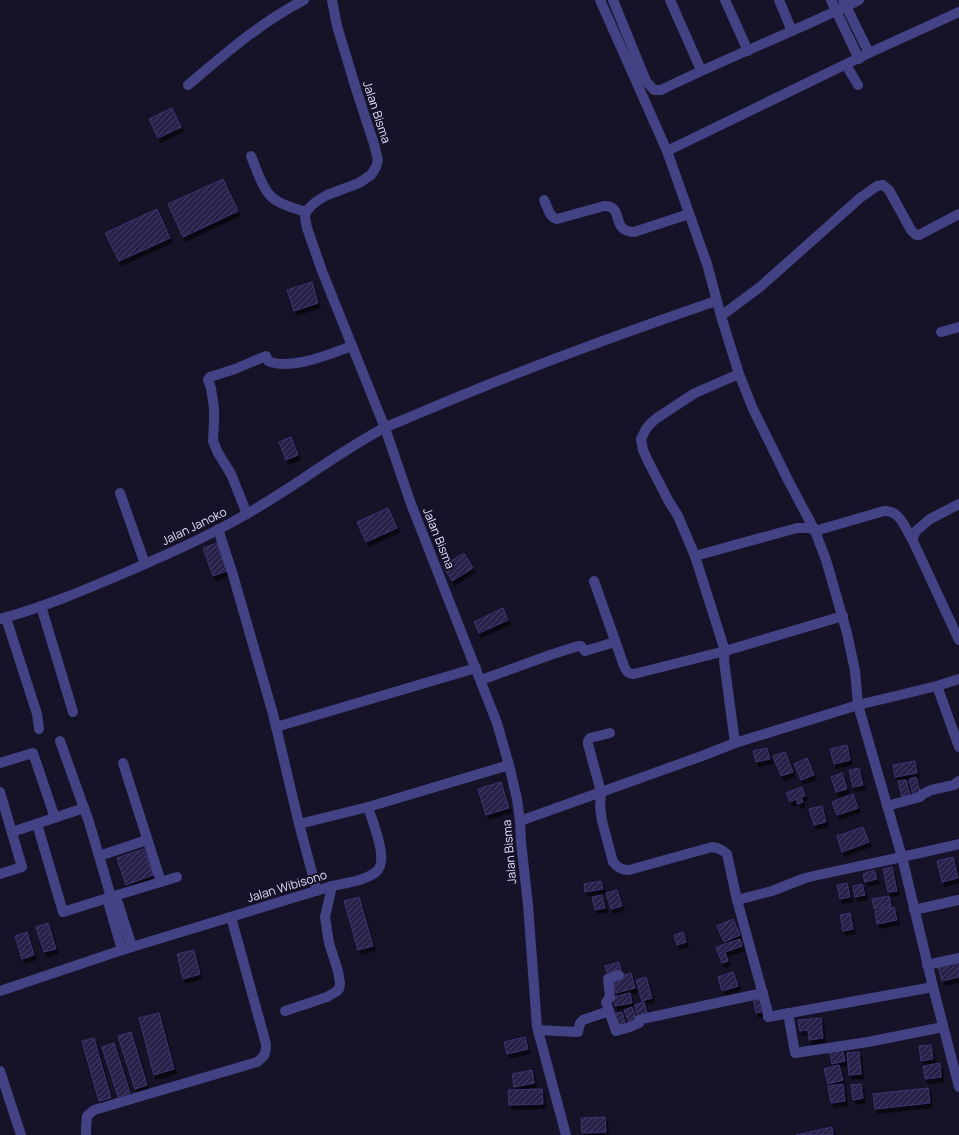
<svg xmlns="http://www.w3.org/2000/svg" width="959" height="1135" font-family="Manrope,sans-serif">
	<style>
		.building { fill: url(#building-hatch); stroke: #3f3472; filter: url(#shadow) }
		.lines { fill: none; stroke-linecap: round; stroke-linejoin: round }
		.minor { stroke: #434284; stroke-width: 10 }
		.labels { text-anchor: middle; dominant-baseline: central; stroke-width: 4; stroke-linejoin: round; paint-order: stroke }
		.street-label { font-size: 12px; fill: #e0ddfc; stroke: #161329 }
	</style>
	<defs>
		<pattern id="building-hatch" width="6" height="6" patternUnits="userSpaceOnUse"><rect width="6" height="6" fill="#272048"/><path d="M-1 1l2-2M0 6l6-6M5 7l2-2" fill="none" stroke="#464063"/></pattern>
		<filter id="shadow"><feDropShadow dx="2.5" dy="4.5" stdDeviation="0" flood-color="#0009"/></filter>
	</defs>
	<rect width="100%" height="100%" fill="#161329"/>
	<g class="building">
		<polygon points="172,108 181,127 158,138 149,119"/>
		<polygon points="223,179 238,211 183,237 168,204"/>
		<polygon points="157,209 170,238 119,261 105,233"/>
		<polygon points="312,282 318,303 294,311 287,290"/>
		<polygon points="291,437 298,455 286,460 279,442"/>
		<polygon points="388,508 397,528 366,542 357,522"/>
		<polygon points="217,543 227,571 213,576 203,548"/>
		<polygon points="464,553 473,568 452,581 443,566"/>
		<polygon points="503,608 508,620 479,633 474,622"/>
		<polygon points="847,745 850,760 834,764 830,749"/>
		<polygon points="767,748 770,759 756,762 753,751"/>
		<polygon points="785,752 793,772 781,776 773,756"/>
		<polygon points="807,758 814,775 801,780 794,764"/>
		<polygon points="915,761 917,773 895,777 893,765"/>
		<polygon points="859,768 863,785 853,787 849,770"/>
		<polygon points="842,773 847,789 836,792 831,777"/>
		<polygon points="916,777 921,794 913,795 909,779"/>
		<polygon points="906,780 910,795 902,797 898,781"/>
		<polygon points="501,782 509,808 486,815 478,789"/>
		<polygon points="802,787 805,796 801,797 803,802 798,804 796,799 790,802 786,793"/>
		<polygon points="853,794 858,808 837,815 832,802"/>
		<polygon points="822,806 826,822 814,825 809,809"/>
		<polygon points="863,827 869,842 842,852 837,836"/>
		<polygon points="144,849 153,875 126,885 117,858"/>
		<polygon points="953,857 958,878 942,882 937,861"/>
		<polygon points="892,867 897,891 888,892 883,869"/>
		<polygon points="874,870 877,879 865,882 863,874"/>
		<polygon points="601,881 603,889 585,892 584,884"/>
		<polygon points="847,883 850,897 840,899 837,885"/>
		<polygon points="862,884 865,895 855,897 853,886"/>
		<polygon points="617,890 622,906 611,909 606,893"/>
		<polygon points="602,895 605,908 595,910 592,897"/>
		<polygon points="889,896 891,906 874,909 872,899"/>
		<polygon points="359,897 373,946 358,950 344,901"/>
		<polygon points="894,907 897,920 877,924 875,911"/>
		<polygon points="850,913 853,929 843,931 840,915"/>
		<polygon points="733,919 740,935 724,942 717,926"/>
		<polygon points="48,923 56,949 44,952 36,927"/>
		<polygon points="27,932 34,955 22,959 15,936"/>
		<polygon points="683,932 686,942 677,945 674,935"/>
		<polygon points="740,939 742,946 725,952 728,961 722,963 716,947"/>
		<polygon points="194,950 200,974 183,979 177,954"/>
		<polygon points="959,960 959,977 942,981 938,966"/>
		<polygon points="619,962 621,970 607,973 605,966"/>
		<polygon points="733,972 738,986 722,991 718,977"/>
		<polygon points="631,973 635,988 616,993 612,979"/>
		<polygon points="646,977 652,998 642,1001 636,980"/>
		<polygon points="630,993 632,1003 615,1006 613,997"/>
		<polygon points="763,996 766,1011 756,1013 753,998"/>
		<polygon points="644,1002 648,1016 639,1019 634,1005"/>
		<polygon points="632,1007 638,1023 630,1025 624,1010"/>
		<polygon points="622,1012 626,1026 616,1028 612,1014"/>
		<polygon points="159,1013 174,1069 154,1075 139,1018"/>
		<polygon points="821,1018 823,1038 809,1040 808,1030 800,1031 798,1020"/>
		<polygon points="131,1032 147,1085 135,1089 118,1036"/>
		<polygon points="525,1037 528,1049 507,1054 504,1042"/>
		<polygon points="94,1038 111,1098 99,1101 82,1041"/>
		<polygon points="114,1043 130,1093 118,1097 102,1047"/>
		<polygon points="931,1045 933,1059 921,1061 919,1046"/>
		<polygon points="842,1047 845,1061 832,1064 829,1049"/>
		<polygon points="859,1052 861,1074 849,1075 847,1053"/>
		<polygon points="940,1063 941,1077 925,1079 923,1066"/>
		<polygon points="839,1065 843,1080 828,1084 824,1069"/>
		<polygon points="532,1070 534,1083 514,1087 512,1074"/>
		<polygon points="843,1084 845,1101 831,1103 828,1086"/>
		<polygon points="861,1084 863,1098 853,1100 851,1085"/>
		<polygon points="928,1088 930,1103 875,1109 873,1094"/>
		<polygon points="542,1089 543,1104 509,1105 508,1090"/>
		<polygon points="605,1117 606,1132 582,1133 581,1118"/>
		<polygon points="832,1127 833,1135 796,1135"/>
	</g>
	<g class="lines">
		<g class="minor">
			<polyline points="332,0 337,26 357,92 374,144 378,160 376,167 371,175 359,183 327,195 317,201 311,206 306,212 305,218 307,228 322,271 385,428 411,504 497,723 509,765 517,799 520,821 521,842 528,905 537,1027 566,1135"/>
			<polyline points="600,0 667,151 707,264 721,316 739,374 753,409 788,480 815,531 826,560 847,633 855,671 858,705 902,857 933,987 959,1087"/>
			<path d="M613,0L646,81L654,90H661C726,58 794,32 859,0"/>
			<polyline points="670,0 701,70"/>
			<polyline points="725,0 748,51"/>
			<polyline points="779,0 792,31"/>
			<polyline points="831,0 859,59"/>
			<polyline points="843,0 869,53"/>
			<polyline points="846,65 858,85"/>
			<path d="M188,85C225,54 261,22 304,0"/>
			<polyline points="667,151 869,53 959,12"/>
			<path d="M251,156C256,168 260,182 268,193C276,204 294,208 306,212"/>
			<path d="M544,200L550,214L554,218L557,219L604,206C625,205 610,232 634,232L689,214"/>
			<polyline points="721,316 760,287 860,198 877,186 883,185 889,190 911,230 916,235 919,235 959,214"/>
			<polyline points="941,332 959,327"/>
			<polyline points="120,493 145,564"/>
			<polyline points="959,504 930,519 916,531 912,539 959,640"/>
			<path d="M247,514L231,474L218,453L213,441L214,423V408L211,388L208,380L210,377L235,369L266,356L268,361C291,371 330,354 352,346"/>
			<polyline points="218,529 233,575 273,714 299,824 317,891"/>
			<path d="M695,556L797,528H810L815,531L884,511C900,510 905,528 912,539"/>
			<path d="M594,581L624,666C626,671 628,674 634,674L725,651L843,616"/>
			<polyline points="41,606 73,712"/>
			<polyline points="6,618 37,714 39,729"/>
			<path d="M0,619C45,607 87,589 129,571C168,554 207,537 243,516C292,489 335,454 384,428C395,423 406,419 417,414C441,404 465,394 490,384C565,354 640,327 716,301"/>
			<polyline points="481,680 550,655 578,646 581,646 585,651 615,642"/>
			<polyline points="937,686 959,747"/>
			<polyline points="276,727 476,668"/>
			<path d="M610,733L590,738L588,741V744L601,792L600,807L602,821L613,862C618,868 622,870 629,870L712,847C719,848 723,850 727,854L737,900"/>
			<polyline points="60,741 89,822 111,897 109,905 122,950"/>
			<polyline points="735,743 724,661 725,651 695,556 678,516 668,500 647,459 643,450 641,439 646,429 651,423 657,418 695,393 739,374"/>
			<polyline points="0,763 33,753 55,818"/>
			<polyline points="123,763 161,882"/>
			<polyline points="0,792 22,867 0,874"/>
			<polyline points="887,806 920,797 923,794 931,790 954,785 959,781"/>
			<polyline points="520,821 702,756 735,743 858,705 937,686 959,679"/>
			<polyline points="37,824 63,912 111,897"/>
			<polyline points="299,824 368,807"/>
			<polyline points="12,832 84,808"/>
			<polyline points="99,856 147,840"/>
			<polyline points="914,910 958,900"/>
			<polyline points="132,947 118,903 111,897 177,877"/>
			<polyline points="927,965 959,958"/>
			<polyline points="933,987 768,1017 767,1009 737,900 772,891 805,878 818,875 902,857 959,844"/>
			<path d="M0,991L122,950L332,886C346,883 364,881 376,872C390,861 372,821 368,807L509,765"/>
			<polyline points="285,1011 327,997 337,991 339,989 340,984 338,971 329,943 325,917 332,886"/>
			<polyline points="609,1011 606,1002 610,997 608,979 619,975"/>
			<polyline points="788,1013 795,1053 868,1042 943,1027"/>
			<polyline points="538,1030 578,1032 580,1023 583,1020 609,1011 616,1031 630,1027 639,1023 639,1020 647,1018 763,993"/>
			<polyline points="0,1071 21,1135"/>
			<path d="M86,1135V1128L87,1116L94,1110L257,1062C265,1056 266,1054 266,1044L231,917"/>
		</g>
	</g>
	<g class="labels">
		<g class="street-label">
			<text transform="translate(377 112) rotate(72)">Jalan Bisma</text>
			<text transform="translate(194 526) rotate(-26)">Jalan Janoko</text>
			<text transform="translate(439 538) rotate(68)">Jalan Bisma</text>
			<text transform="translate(509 852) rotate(-95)">Jalan Bisma</text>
			<text transform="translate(287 886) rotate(-17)">Jalan Wibisono</text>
		</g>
	</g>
</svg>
